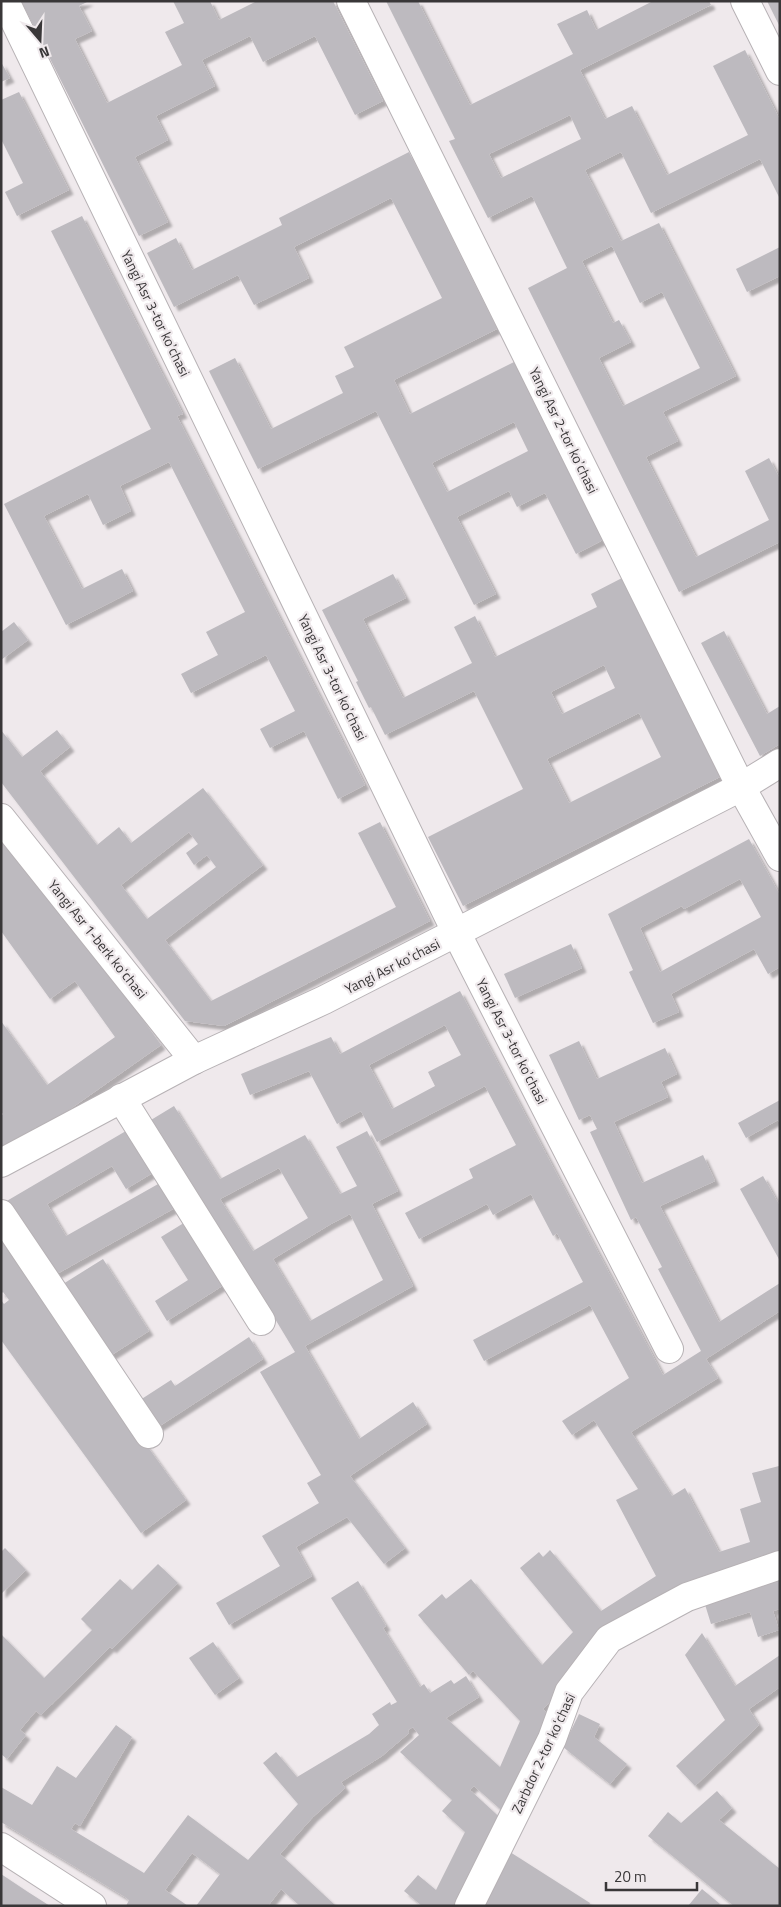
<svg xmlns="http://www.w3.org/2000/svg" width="781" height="1907" font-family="'Titillium Web',sans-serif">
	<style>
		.building { fill: #bdbabf; fill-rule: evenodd; filter: url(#shadow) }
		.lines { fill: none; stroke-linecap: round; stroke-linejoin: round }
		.minor-casing { stroke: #b7b2b5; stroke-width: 30 }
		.minor { stroke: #fff; stroke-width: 28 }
		.labels { text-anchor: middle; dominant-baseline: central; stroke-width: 4.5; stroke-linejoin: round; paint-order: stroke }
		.street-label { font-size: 14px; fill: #393738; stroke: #efe9ec }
	</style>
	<defs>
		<filter id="shadow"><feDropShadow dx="4.5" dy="4.5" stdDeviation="1" flood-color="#0004"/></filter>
	</defs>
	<rect width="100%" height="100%" fill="#efe9ec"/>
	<g class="building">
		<polygon points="21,1 89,1 79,6 92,31 75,39 107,103 182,65 165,32 184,23 173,1 210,1 219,20 257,1 333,1 383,101 355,115 315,36 263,62 250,36 202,60 215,86 156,116 168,140 135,157 168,222 139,236"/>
		<path d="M386,1H418L470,105L573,54L557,24L587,10L596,30L653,1H709L711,5L580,70L605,119L632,106L667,175L748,135L713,66L745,50L780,120V199L760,159L651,213L621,152L585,170L621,241L659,223L736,376L663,412L678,441L646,457L696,557L769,520L745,471L769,458L780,479V542L679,592L528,288L567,268L532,196L488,218L449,141L455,139ZM570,115L581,139L501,178L489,154ZM612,246L640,303L662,292L700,368L623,406L599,358L631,342L619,320L613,323L582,261Z"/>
		<polygon points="767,1 780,1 780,27"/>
		<polygon points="1,62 10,78 1,82"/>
		<polygon points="19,92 69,190 17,216 5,192 23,183 1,139 1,100"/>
		<path d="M409,152L497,329L394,380L410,414L514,362L603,540L576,554L545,493L517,507L509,491L457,517L496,594L474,605L376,411L258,469L209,371L235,358L271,429L343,393L335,376L354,367L344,347L442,298L391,198L294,247L309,278L254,305L238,275L174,307L147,253L176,238L192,270L282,225L279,218ZM514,422L528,451L447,492L432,463Z"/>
		<polygon points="82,216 183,414 177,416 365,785 338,799 304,731 270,748 260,729 295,711 266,655 191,693 181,674 218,655 206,632 245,612 169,462 120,486 131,511 103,525 88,494 44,516 82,589 122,569 133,591 66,625 4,504 151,429 51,231"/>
		<polygon points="780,247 780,276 747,292 736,269"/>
		<path d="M393,574L406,598L363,619L403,698L472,663L454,627L475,616L495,657L597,607L591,594L622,578L722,776L463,906L428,837L523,789L474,691L385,735L371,707L369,708L356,682L358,681L322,610ZM604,665L615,688L562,714L551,692ZM639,713L661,757L569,803L547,759Z"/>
		<polygon points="14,622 28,640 1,660 1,632"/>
		<polygon points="724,631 767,714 780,706 780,744 760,756 701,643"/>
		<path d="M1,730L22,757L57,730L70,747L40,771L97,845L119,827L131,843L203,788L263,865L165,940L211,1001L396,907L358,833L380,822L430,921L224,1026L185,1021L1,782ZM189,832L198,844L186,853L194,865L207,855L216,867L147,919L121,885Z"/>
		<polygon points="1,838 57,899 161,1045 39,1131 36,1127 1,1152 1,1116 3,1114 1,1112 1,1021 47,1085 115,1037 75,981 50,999 1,931"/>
		<path d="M749,839L780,895V967L768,974L754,949L671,994L679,1012L653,1023L629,972L633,970L608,914ZM740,879L761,917L660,972L640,928L682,906L684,909Z"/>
		<polygon points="571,944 582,968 515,998 504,974"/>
		<path d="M460,991L663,1375L701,1351L658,1269L662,1267L636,1217L631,1220L590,1132L597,1129L590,1115L579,1120L549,1055L579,1041L597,1079L665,1048L677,1074L661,1082L668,1097L614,1122L642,1183L703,1155L715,1181L660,1206L719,1322L780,1283V1311L706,1359L718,1378L631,1432L672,1496L685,1488L719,1552L750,1542L740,1509L761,1502L752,1473L779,1466L780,1563L610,1638L543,1709L554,1720L508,1816L474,1786L470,1790L507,1824L465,1906H422L404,1891L418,1875L436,1890L465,1832L442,1811L452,1800L400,1752L419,1735L413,1727L408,1730L409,1733L382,1756L341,1782L345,1788L313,1817L280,1854L336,1906H300L281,1889L268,1906H196L220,1874L192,1853L165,1890L188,1906H126L129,1900L125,1897L1,1822V1787L32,1805L57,1766L76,1778L116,1725L132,1737L80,1826L75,1823L71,1829L144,1873L188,1815L248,1860L298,1804L263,1763L276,1752L297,1777L369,1734L379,1725L372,1714L390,1702L391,1705L397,1702L331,1598L358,1581L386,1626L383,1628L420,1687L424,1684L430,1693L451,1680L454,1684L466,1676L479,1697L446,1718L500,1767L520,1721L473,1671L469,1675L418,1615L442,1594L446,1599L471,1579L542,1665L573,1632L520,1568L539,1552L543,1557L550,1550L601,1611L656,1576L616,1500L638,1489L594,1420L572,1435L562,1421L629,1378L590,1305L484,1361L473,1340L583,1282L557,1233L553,1236L531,1194L493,1215L487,1204L419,1239L405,1213L473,1178L469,1169L516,1145L485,1086L377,1142L361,1111L337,1124L309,1071L250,1095L241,1074L331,1037L340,1054ZM445,1025L461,1055L428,1072L435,1086L392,1109L369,1065Z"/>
		<polygon points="780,1100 780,1123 778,1120 746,1138 738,1123"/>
		<path d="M174,1106L220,1179L305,1135L340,1194L357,1186L336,1147L367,1131L398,1191L372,1204L413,1286L305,1346L359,1439L413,1402L427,1424L350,1476L405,1548L384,1564L347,1517L296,1547L312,1576L229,1625L216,1603L280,1566L262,1536L319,1503L307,1483L321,1475L260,1372L295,1352L248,1274L244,1276L146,1123ZM279,1168L308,1218L253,1251L220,1199ZM350,1214L383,1280L310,1321L273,1259L331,1224Z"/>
		<polygon points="131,1128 156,1171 126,1189 112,1166 47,1204 66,1236 167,1179 182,1204 55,1275 5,1202"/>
		<polygon points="763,1176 780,1206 780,1261 740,1189"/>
		<polygon points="187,1221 227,1283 167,1321 155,1301 188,1280 161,1237"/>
		<polygon points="1,1233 60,1325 186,1500 141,1533 1,1340 1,1300 4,1304 9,1300 3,1292 1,1294"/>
		<polygon points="103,1259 149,1331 110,1356 63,1284"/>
		<polygon points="249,1337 263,1359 155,1429 137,1402 171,1380 175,1386"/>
		<polygon points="5,1548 26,1570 1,1594 1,1552"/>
		<polygon points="158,1564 178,1583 112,1649 110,1647 41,1715 36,1711 20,1730 26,1735 7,1759 1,1754 1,1634 44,1678 92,1630 81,1619 120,1579 132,1590"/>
		<polygon points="780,1573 780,1609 773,1611 779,1630 758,1637 750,1612 711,1624 703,1598"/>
		<polygon points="702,1633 735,1686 780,1655 780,1687 749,1709 759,1725 695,1786 676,1766 725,1720 685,1655"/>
		<polygon points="213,1642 239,1678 215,1695 189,1658"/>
		<polygon points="579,1714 600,1724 594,1737 627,1764 610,1784 563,1747"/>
		<polygon points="717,1791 732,1808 719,1820 780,1869 780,1906 734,1906 648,1836 668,1812 681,1823"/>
		<polygon points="510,1852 590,1903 589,1906 479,1906"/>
		<polygon points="1,1874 28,1892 50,1906 1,1906"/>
		<polygon points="702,1889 720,1904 718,1906 688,1906"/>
	</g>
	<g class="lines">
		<g class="minor-casing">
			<g id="minor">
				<polyline points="5,1 457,934 669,1349"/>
				<polyline points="351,1 741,787 780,857"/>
				<polyline points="745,1 780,71"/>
				<polyline points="1,818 194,1060"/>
				<polyline points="121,1098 261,1321"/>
				<polyline points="1,1163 194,1060 324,1000 741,787 780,763"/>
				<polyline points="1,1214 149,1434"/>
				<polyline points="1,1847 92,1906"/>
				<polyline points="469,1906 552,1739 569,1692 609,1639 687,1597 780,1565"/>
			</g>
		</g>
		<use href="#minor" class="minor"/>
	</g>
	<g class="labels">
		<g class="street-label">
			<text transform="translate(156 313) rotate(64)">Yangi Asr 3-tor koʼchasi</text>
			<text transform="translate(564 430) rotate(64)">Yangi Asr 2-tor koʼchasi</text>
			<text transform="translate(333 677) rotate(64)">Yangi Asr 3-tor koʼchasi</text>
			<text transform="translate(98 939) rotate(51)">Yangi Asr 1-berk koʻchasi</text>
			<text transform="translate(392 966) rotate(-27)">Yangi Asr koʻchasi</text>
			<text transform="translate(512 1041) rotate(63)">Yangi Asr 3-tor koʼchasi</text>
			<text transform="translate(543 1753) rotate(-65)">Zarbdor 2-tor koʻchasi</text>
		</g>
	</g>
	<rect width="781" height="1907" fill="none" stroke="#393738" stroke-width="5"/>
	<g transform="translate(40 40) rotate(161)" stroke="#efe9ec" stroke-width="4" paint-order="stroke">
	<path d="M0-4L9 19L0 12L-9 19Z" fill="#393738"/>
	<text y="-8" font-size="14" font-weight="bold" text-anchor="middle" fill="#393738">N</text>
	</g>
	<path d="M606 1882v8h91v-8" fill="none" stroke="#393738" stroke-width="2.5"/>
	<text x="614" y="1882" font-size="15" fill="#393738" stroke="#efe9ec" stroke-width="4" paint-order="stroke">20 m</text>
</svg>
